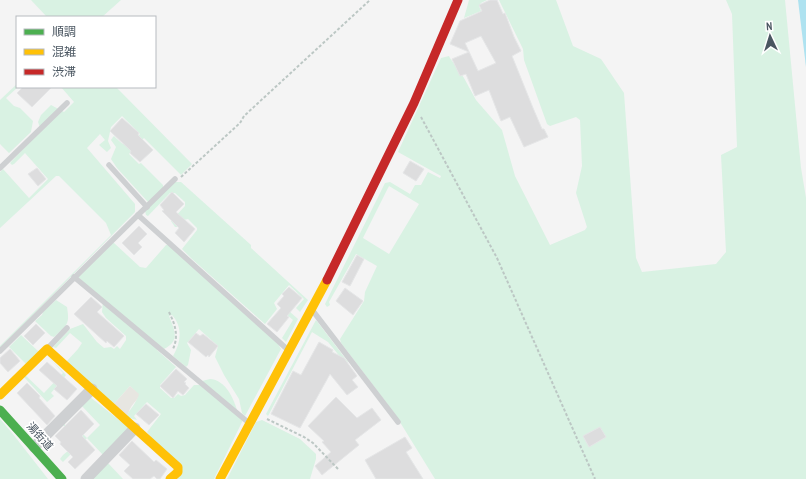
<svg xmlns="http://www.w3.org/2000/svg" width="806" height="479" font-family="'PT Sans Narrow','Noto Sans JP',sans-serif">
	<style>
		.green { fill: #d9f2e3; fill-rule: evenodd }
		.sand { fill: #e7e6e1 }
		.water { fill: #aee2f0 }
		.building { fill: #ddddde; stroke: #e5e6e7; fill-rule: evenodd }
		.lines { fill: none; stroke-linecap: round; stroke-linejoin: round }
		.path { stroke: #bcc7c4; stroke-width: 2; stroke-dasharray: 3 2; stroke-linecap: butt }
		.lane { stroke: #ced0d2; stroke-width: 5.5 }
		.street { stroke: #ced0d2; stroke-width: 11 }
		.fast { stroke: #4caf50; stroke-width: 9 }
		.slow { stroke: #ffc107; stroke-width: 9 }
		.jam { stroke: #c62828; stroke-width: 9 }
		.labels { text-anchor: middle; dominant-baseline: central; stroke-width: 3.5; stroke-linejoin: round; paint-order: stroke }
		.street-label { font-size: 11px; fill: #4a5661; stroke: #fff }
	</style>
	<rect width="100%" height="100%" fill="#f4f4f4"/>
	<g class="green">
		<polygon points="31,0 121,0 102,17 47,17"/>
		<polygon points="469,0 487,0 481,3 479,6 481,11 464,18"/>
		<path d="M499,0H556L573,46L601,59L624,93L636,258L642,272L716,264L726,252L721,155L737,147L732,14L726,0H785L801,168L806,198V479H435L395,414L341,343L340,339L364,301L365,292L377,266L356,254L329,302L330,305L327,307L325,304L385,183L390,182L410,194L415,185H421L428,172L440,178L441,176L398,152L441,58L449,56L450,58L464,78L476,100L502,130L515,176L550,245L585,230L587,227L576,193L582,166L580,120L576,117L550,126L547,124L524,60L523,49ZM389,186L419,204L389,254L363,238Z"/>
		<polygon points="17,84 18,87 6,98 14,106 20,108 33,121 31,132 9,153 0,144 0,100"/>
		<path d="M61,87H116L192,164L181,175L144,138L129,154L139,164L141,163L163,185V188L148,202L117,168L111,159L116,147L111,140L113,137L114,136C127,149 128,148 140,134L122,116L111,127L108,141L111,148L107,152L99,145L105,140L100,134L87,148L135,204V212L0,348V346L111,235L106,223L59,176H56L0,228V172L3,169L29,198L48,179L25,153L14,164L12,165L10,163L41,130L38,122L41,115L51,105L64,112L74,102Z"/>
		<polygon points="175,182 181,182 251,245 251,248 308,300 300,312 296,308 304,299 289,285 274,303 277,309 265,324 192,259 182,249 197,230 197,228 188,219 184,220 177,227 175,227 171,221 185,206 185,202 175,193 170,193 148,216 146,215 145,211"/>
		<path d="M112,243H114L140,267L146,268L166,245H169L278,344L281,349L245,416L242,413L239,399L224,375L215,357L218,346L199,329L187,343L191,350L188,365L186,367L173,356C181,343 183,327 172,315L169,316C174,329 181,341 164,349L159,345L157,350L176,367L160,385V388L171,398H174L178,394L181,396L185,395L194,385H200L243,420L214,479H173L180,473L147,432L161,414L147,402L134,416L137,420L126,417C130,409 138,401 138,394L130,386L113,405L66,362L78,349L82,343L70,333L56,348L53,347L70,329L83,324L97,342L104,348L111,347L114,349L117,346L120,349L126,340V336L106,318L102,312L103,300L78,277Z"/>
		<path d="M56,300L67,307C70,325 67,325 54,337L51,336L35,321L42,315L43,312Z"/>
		<polygon points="289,311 298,319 286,342 282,338 293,320 286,314"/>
		<polygon points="316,320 348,362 346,364 328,342 312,332 268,416 266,414"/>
		<polygon points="21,335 39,352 27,365 9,347"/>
		<polygon points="47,355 66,375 51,393 54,396 47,402 24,377 25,375 44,393 63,373"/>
		<path d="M210,379C225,380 233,397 237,410L202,381Z"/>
		<polygon points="90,397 129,428 104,456 87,438 63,462 60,459 63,455 79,442 62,424 63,423 71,430 76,427 87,438 100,425 81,405"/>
		<path d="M0,419C17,438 32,459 48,479H0Z"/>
		<polygon points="262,420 300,439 316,454 316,459 310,479 227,479 256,422"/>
		<polygon points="107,462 123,479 90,479"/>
	</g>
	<path class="sand" d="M130,386L139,394C138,400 134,402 131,407C129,410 129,413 126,417L113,405Z"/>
	<polygon class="water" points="798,0 806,0 806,67"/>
	<g class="building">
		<path d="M490,0H497L503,14L505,13L514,37L521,51L512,56L533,108L542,129H544L548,137L524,147L510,117L501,121L489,90L475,96L466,74L460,76L452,59L469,52L450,44L460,21L482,11L479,5ZM481,36L496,63L478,71L465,43Z"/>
		<polygon points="23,87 52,87 32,107 17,93"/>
		<polygon points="122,118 139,133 138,135 153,150 140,162 130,153 131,151 110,131"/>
		<polygon points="410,161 424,169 416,181 403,173"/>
		<polygon points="37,168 46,179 38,186 28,174"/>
		<polygon points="172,192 184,204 176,212 195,229 184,242 175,233 179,228 162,211 164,210 160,205"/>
		<polygon points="139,226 147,234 138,243 142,247 134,255 122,243"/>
		<polygon points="357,255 364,259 350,286 342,282"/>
		<polygon points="289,287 302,298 287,316 289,317 277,332 267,324 281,308 277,304 284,296 282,294"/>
		<polygon points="345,288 363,301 353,315 336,301"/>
		<polygon points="91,297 102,307 97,312 124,336 114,347 107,341 106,343 74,314"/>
		<polygon points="36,324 45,333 33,345 24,336"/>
		<polygon points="196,333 200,336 203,334 218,346 209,357 208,355 206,357 188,342"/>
		<polygon points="319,342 333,350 332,352 344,358 357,376 352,380 358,387 347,395 330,374 300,428 271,414 293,371 301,375"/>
		<polygon points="10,349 20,361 8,372 0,363 0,358"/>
		<polygon points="47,362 77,389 67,400 54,389 57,386 39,370"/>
		<polygon points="176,369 187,379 184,382 186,383 185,384 189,388 183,395 178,391 173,398 160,386"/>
		<polygon points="27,383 40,396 39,398 55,416 47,425 17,393"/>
		<polygon points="336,397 357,418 372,408 381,420 355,440 359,445 322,475 315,466 331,452 322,442 324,441 308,426"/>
		<polygon points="146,404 159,415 149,425 136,414"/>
		<polygon points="81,410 94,424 82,436 95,450 75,469 68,462 73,457 60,444 61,442 55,436"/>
		<polygon points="600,427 606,437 589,447 583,436"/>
		<polygon points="405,437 412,448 406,452 423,479 376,479 365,460"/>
		<polygon points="132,441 154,462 156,460 167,469 160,479 157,479 154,476 150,479 133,479 124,471 130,465 119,455"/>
	</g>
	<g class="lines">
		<g class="path">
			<polyline points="421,117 497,258 595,479"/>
			<polyline points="181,177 240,123 244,116 370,0"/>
			<path d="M169,312C175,324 179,336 173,349"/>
			<polyline points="267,419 304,437 313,443 339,470"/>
		</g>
		<g class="lane">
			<polyline points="109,165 147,207"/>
			<polyline points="0,168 67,103"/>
			<polyline points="138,215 175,179"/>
			<polyline points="74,277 249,423"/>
			<polyline points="313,311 398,422"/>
			<polyline points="48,348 67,328"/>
			<polyline points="0,351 138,215 287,349"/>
		</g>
		<g class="street">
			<polyline points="34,447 92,389"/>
			<polyline points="86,479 135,428"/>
		</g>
		<polyline class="fast" points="0,410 62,479"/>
		<g class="slow">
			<polyline points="0,395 47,349 178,467 178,472 170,479"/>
			<polyline points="220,479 327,280"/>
		</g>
		<polyline class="jam" points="327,280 414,103 458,0"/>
	</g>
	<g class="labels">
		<g class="street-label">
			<text transform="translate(40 436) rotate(48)">湯街道</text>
		</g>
	</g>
	<rect x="16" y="16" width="140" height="72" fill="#ffffff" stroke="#b7bbc0"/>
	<rect x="24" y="29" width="20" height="6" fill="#4caf50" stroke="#b7bbc0"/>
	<text x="52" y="36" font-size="12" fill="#4a5661">順調</text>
	<rect x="24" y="49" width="20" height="6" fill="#ffc107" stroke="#b7bbc0"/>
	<text x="52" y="56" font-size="12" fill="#4a5661">混雑</text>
	<rect x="24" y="69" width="20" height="6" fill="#c62828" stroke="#b7bbc0"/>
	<text x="52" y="76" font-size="12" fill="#4a5661">渋滞</text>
	<g transform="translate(770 36) rotate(356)" stroke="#ffffff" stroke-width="3" paint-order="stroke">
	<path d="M0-3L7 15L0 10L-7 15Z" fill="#4a5661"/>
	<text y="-6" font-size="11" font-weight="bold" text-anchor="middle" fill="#4a5661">N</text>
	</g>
</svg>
